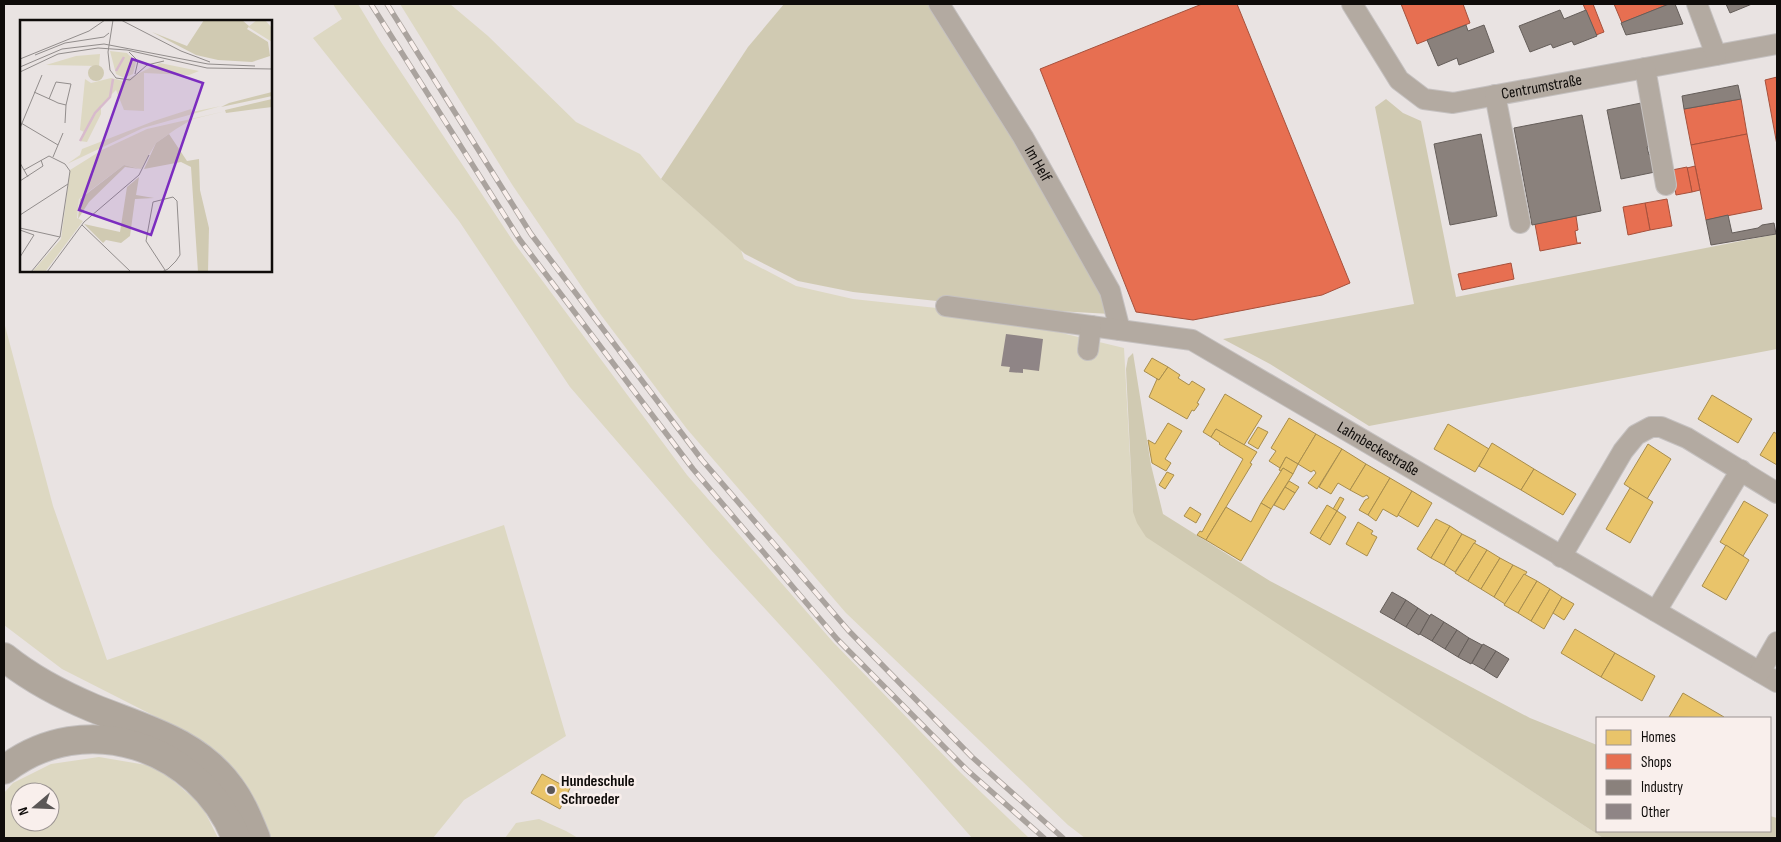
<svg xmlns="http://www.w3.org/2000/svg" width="1781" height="842" font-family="'Sofia Sans Condensed',sans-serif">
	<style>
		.green { fill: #ddd8c2; fill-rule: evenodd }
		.forest { fill: #d0cab2 }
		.homes { fill: #e9c46a; stroke: #a88d4d }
		.shops { fill: #e76f51; stroke: #a6513c }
		.industry { fill: #8a817c; stroke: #655e5a }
		.building { fill: #8f8586 }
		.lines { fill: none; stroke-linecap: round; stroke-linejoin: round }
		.minor-casing { stroke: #c5c1c0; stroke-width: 22 }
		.highway-casing { stroke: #c5c1c0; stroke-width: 30 }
		.minor { stroke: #b3aaa1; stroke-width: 20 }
		.highway { stroke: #afa69c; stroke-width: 28 }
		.rail-casing { stroke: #aaa39e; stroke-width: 5.5 }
		.rail { stroke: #f9efec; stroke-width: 4; stroke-dasharray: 11; stroke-linecap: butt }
		.poi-dot { fill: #5b5756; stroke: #f9efec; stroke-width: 2 }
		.labels { text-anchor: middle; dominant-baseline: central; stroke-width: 5; stroke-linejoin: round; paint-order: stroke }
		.street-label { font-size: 16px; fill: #0f0c0a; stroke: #f9efec }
		.poi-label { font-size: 16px; font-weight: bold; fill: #0f0c0a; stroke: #f9efec; text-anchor: start }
		.inset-river { fill: none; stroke: #d8bacc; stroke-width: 2.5 }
		.inset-road { fill: none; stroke: #928d8c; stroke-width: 1 }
		.view { fill: #7b2cbf; fill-opacity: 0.15; stroke: #7b2cbf; stroke-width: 2.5 }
		.inset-edge { fill: none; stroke: #0f0c0a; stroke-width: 2.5 }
	</style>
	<rect width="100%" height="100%" fill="#e9e3e2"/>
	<g class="green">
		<polygon points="333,4 358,4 381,42 515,244 687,475 833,642 961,773 1029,838 972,838 899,755 711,550 570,387 459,221 313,38 342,19"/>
		<polygon points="400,4 450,4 488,36 576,122 640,154 661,179 741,250 744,259 796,286 853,299 946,309 1003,319 1124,348 1133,512 1317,649 1603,838 1085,838 1068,825 846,613 687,429 601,315 513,186"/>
		<polygon points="4,322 53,506 107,660 504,525 566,736 464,800 433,838 267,838 206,745 182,730 62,669 4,625"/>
		<path d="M99,757L158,767L202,806L218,838H4V793L13,783L51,764ZM20,792H50V822H20Z"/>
		<polygon points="539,819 566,831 578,838 505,838 516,823"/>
	</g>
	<g class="forest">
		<polygon points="784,4 934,4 1018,136 1111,314 1002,308 946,302 853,292 798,281 745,254 661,179 748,47"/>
		<polygon points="1386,99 1403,113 1421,121 1456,297 1777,234 1777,349 1369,426 1270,364 1223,339 1414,304 1375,107"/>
		<polygon points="1133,353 1151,465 1163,514 1270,581 1354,625 1530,718 1597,745 1597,831 1770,831 1770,816 1777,818 1777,838 1603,838 1146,537 1137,523 1133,512 1126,369 1128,358"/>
	</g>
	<g class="homes">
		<polygon points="1152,358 1168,367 1159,380 1144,371"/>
		<polygon points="1168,367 1180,375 1178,378 1189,385 1192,381 1205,389 1197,403 1199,404 1194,411 1192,410 1187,419 1149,397 1157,379 1159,380"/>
		<polygon points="1225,394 1262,416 1244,445 1216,429 1211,437 1203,432"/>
		<polygon points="1712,395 1752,419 1738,443 1698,419"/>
		<polygon points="1289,418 1316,434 1298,464 1286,457 1280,468 1269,461 1276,451 1271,448"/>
		<polygon points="1168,423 1182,431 1165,459 1171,463 1166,471 1152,463 1148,440 1155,444"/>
		<polygon points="1448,424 1489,449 1475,472 1434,449"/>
		<polygon points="1258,427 1268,432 1258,449 1248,443"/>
		<polygon points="1216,429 1257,452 1250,463 1252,464 1206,540 1197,535 1200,531 1202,532 1243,459 1219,444 1220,443 1211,437"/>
		<polygon points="1774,432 1777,434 1777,465 1760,455"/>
		<polygon points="1316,434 1342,449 1317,489 1308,483 1316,473 1314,470 1311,472 1298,464"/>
		<polygon points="1492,443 1534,469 1521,490 1479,466"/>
		<polygon points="1648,444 1671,459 1647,499 1624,484"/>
		<polygon points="1342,449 1366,464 1350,490 1338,483 1331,494 1319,487"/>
		<polygon points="1286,457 1298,464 1293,474 1283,468 1281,471 1279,470"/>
		<polygon points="1366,464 1390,478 1368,515 1359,510 1365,500 1369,498 1367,495 1363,497 1350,490"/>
		<polygon points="1283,468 1293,474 1271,509 1261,503"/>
		<polygon points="1534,469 1576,494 1563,515 1521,490"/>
		<polygon points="1167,472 1174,475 1165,489 1159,485"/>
		<polygon points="1390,478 1412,491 1397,517 1383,509 1376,521 1368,515"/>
		<polygon points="1289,481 1299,487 1295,493 1285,487"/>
		<polygon points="1285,487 1295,493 1284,510 1274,505"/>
		<polygon points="1630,488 1653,502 1630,543 1606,529"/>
		<polygon points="1412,491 1432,503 1418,527 1398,515"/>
		<polygon points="1340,497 1344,499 1337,511 1333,509"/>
		<polygon points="1744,501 1768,515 1743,556 1720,542"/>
		<polygon points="1261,503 1271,509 1241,561 1206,540 1226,507 1251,522"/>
		<polygon points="1327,505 1337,511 1320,539 1310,533"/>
		<polygon points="1190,507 1201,514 1196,523 1184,516"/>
		<polygon points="1337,511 1346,517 1330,545 1320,539"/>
		<polygon points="1436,519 1450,526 1431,558 1417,549"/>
		<polygon points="1358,522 1373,531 1371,534 1377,537 1367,556 1346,544"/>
		<polygon points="1450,526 1462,534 1444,565 1431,558"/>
		<polygon points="1462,534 1476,541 1455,572 1444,565"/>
		<polygon points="1474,543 1487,550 1468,581 1455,573"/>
		<polygon points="1726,545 1749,560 1726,600 1702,586"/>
		<polygon points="1487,550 1500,558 1481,589 1468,581"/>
		<polygon points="1500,558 1513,565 1494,597 1481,589"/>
		<polygon points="1513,565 1527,572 1505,604 1494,597"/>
		<polygon points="1524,574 1537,581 1518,613 1504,605"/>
		<polygon points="1537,581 1550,589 1531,621 1518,613"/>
		<polygon points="1550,589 1562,597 1544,629 1531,621"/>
		<polygon points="1562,597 1574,604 1564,620 1553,613"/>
		<polygon points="1575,629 1615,653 1601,677 1561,653"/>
		<polygon points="1615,653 1655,676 1642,701 1601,677"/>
		<polygon points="1683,693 1724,717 1723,718 1669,717"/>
		<polygon points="542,774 564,786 566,781 572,784 560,809 531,793"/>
	</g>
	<g class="shops">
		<polygon points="1202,4 1237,4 1350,283 1322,295 1193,320 1136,312 1040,69"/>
		<polygon points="1401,4 1463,4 1470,23 1417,44"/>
		<polygon points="1583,4 1593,4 1604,32 1596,35"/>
		<polygon points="1614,4 1669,4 1622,23"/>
		<polygon points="1777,77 1777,145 1765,80"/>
		<polygon points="1741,99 1747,134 1691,145 1684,109"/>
		<polygon points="1747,134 1762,209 1706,220 1691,145"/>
		<polygon points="1695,166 1700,190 1692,192 1687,168"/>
		<polygon points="1687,167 1692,192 1676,195 1672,170"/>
		<polygon points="1667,199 1672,226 1650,230 1645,203"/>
		<polygon points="1645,203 1650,230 1628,235 1623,207"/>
		<polygon points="1576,216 1578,230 1575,231 1577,243 1581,243 1540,251 1535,224"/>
		<polygon points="1511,263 1514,279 1462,290 1458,274"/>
	</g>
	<g class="industry">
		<polygon points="1669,4 1675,4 1683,24 1626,35 1621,23"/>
		<polygon points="1726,4 1752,4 1730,13"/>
		<polygon points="1560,10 1564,19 1586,10 1597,36 1574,45 1572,41 1553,48 1551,44 1530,52 1519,26"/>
		<polygon points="1466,25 1468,31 1484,25 1494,52 1459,65 1457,58 1438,66 1427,40"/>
		<polygon points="1738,85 1741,99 1684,109 1682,96"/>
		<polygon points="1641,103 1650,146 1647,147 1649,155 1651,154 1655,172 1621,179 1607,110"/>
		<polygon points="1582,115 1601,211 1532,225 1514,128"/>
		<polygon points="1481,134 1497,216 1450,225 1434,144"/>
		<polygon points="1728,215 1732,233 1758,228 1762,225 1774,223 1776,234 1711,245 1706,220"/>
		<polygon points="1392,592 1406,600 1394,620 1380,612"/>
		<polygon points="1406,600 1418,608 1406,627 1394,620"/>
		<polygon points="1418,608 1430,616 1419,635 1406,627"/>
		<polygon points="1431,614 1444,622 1432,641 1420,634"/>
		<polygon points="1444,622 1457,630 1445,649 1432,641"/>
		<polygon points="1457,630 1469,638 1458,657 1445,649"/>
		<polygon points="1469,638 1482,645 1471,664 1458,657"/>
		<polygon points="1483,644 1496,651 1484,670 1472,663"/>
		<polygon points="1496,651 1509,659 1497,678 1484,670"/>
	</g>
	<polygon class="building" points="1006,334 1043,339 1039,371 1023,369 1023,373 1009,372 1010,367 1001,366"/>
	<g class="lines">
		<g class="minor-casing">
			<g id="minor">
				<path id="s1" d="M939,4L1023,137L1110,291L1120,330"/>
				<path id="s2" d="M1352,4L1399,80L1424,99L1453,103L1777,44"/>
				<polyline points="1697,4 1716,55"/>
				<polyline points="1645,68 1666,185"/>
				<polyline points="1495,95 1520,223"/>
				<path id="s3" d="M946,306L1192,340L1777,682"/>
				<polyline points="1088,350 1091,326"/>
				<polyline points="1561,557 1623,451 1636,435 1651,427 1661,427 1687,438 1777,493"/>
				<polyline points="1656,611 1741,470"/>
				<polyline points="1760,672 1777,642"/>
			</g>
		</g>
		<g class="highway-casing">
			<g id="highway">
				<path d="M4,657C30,678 62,695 93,708C142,728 197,741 230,787C242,803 249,821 256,838"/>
				<path d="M4,770C85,707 199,746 236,838"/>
			</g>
		</g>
		<use href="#minor" class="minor"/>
		<use href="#highway" class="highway"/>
		<g class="rail-casing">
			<g id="rail">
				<polyline points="371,4 520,240 693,469 837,639 967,770 1044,838"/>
				<polyline points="387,4 531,234 702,460 848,630 972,757 1063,838"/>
			</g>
		</g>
		<use href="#rail" class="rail"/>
	</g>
	<circle class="poi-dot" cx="551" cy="790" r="5"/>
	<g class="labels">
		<g class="street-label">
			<text stroke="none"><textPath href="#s2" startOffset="240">Centrumstraße</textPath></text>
			<text stroke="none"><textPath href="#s1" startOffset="188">Im Helf</textPath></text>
			<text stroke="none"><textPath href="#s3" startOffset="464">Lahnbeckestraße</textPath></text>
		</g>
		<g class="poi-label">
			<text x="561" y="781">Hundeschule<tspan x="561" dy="18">Schroeder</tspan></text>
		</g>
	</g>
	<g transform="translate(20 20)">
		<rect width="252" height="252" fill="#e9e3e2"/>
		<path d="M237,0H245L252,8V22L228,7ZM90,31L107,33L116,42L113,54L104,58L96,54ZM80,34L79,46L26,45L56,36ZM140,43L179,51L169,55L124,53V91L104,90L96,70L81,85V94L67,122L60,121L64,112L60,110L65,59L71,63L91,58L103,61ZM201,86L123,108L47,144L60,135L62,129L134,101L171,89L172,92ZM206,91L173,99L156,109L136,123L121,149L104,145L59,179L57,198L63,201L25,252H12L41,219L50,150L82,130L127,109Z" fill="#ddd8c2"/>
		<path d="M184,0H222L229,6L227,9L248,22L250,36L232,42L198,40L176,35L132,12L167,26ZM68 53a8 8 0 1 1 16 0a8 8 0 1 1-16 0ZM252,72V76L201,87L209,83ZM252,79V87L206,93L205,90ZM149,114L167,141L179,139L180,170L189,208L188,252H178L171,147L161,142L124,149L136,123ZM104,145L120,149L105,147L69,182L58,199L60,179ZM119,157L116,175L134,178L115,179L110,216L101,223L86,220L83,223L64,204L100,212L107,167Z" fill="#d0cab2"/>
		<path class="inset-river" d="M96,51L104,37M60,121L75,93L90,77L93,59"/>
		<path class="inset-road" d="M93,0L88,32L90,50L96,58L110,60L127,45L144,41M101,0L161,31L190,42M109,32L118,41L115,54M15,35L45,23L84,17L89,13M0,39L69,11L85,0M0,47L42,29L84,24L188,44L235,46M0,52L38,34L78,28L107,30L187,48L253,49M14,72L34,81L38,83L46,85L51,64L36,62L29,79M1,103L38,125M45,103L46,85M0,108L22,55M33,137L43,113M0,143L8,157M4,150L29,136L45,144L50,151L40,217L11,252M0,161L23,146L21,140M0,195L48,164M62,205L111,252M0,208L40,217M0,210L14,215L0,237M27,252L64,202L119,155L129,135M142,252L148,249L156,241L160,235L157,181L153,177L133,182L126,221L145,250"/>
		<path class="view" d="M112,39L183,63L131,215L59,190Z"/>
		<rect width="252" height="252" class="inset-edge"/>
	</g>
	<rect width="1781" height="842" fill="none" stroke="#0f0c0a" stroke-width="10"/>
	<rect x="1596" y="717" width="175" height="115" fill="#f9efec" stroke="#9b9492"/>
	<rect x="1606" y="730" width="25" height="15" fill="#e9c46a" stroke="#9b9492"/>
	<text x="1641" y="742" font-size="15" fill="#0f0c0a">Homes</text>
	<rect x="1606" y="754" width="25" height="15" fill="#e76f51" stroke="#9b9492"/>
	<text x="1641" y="767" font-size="15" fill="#0f0c0a">Shops</text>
	<rect x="1606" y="780" width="25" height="15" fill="#8a817c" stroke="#9b9492"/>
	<text x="1641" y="792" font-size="15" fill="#0f0c0a">Industry</text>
	<rect x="1606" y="804" width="25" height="15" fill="#8f8586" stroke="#9b9492"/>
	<text x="1641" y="817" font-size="15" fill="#0f0c0a">Other</text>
	<g transform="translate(35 807) rotate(251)"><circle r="24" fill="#f9efec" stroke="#9b9492"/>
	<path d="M0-4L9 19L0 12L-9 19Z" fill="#5b5756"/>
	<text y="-8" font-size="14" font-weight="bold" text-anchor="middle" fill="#0f0c0a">N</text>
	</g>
</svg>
